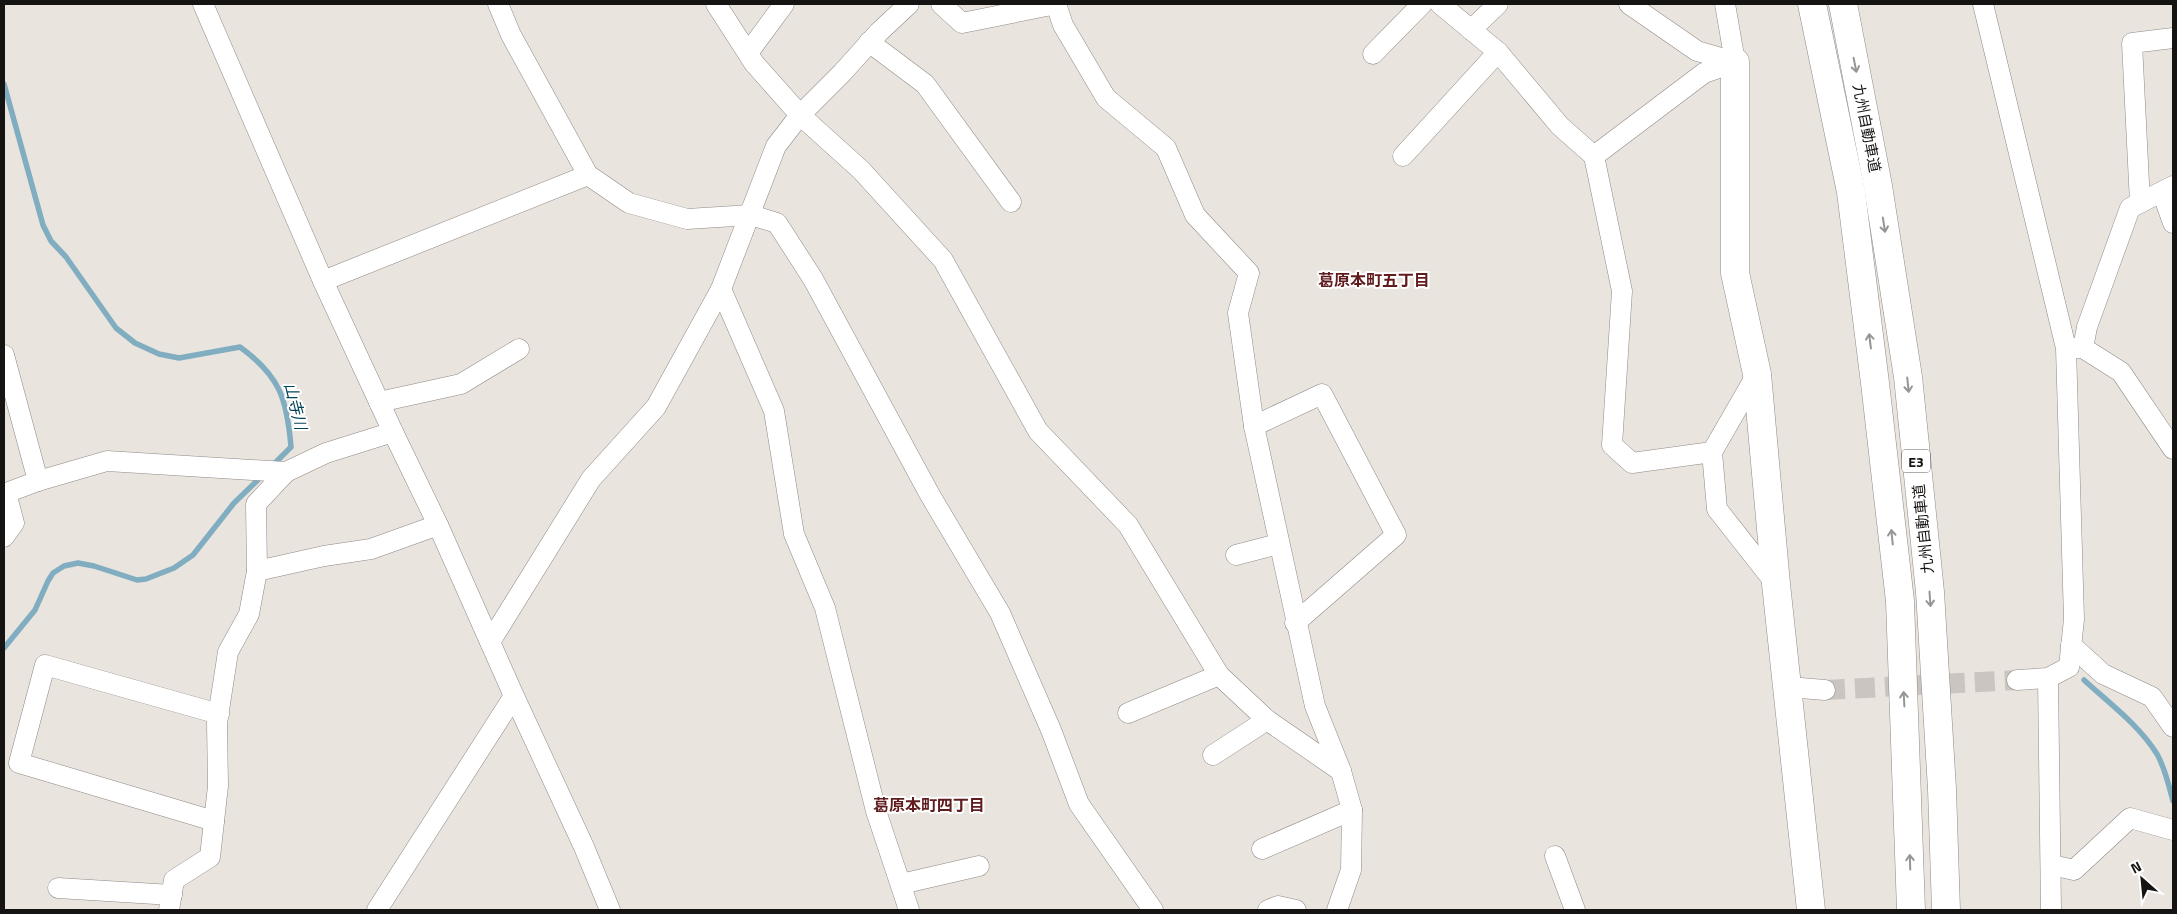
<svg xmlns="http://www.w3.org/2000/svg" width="2177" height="914" font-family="'Titillium Web','Noto Sans JP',sans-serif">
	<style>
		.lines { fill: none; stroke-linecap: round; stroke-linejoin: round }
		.stream { stroke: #81adc0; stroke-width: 5.5 }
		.street-tunnel { stroke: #cac5c0; stroke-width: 20; stroke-dasharray: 20 10; stroke-linecap: butt }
		.street-casing { stroke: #908986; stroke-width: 21 }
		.secondary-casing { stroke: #908986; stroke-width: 29 }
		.highway-casing { stroke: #908986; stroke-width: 29 }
		.street { stroke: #fff; stroke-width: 20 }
		.secondary { stroke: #fff; stroke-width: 28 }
		.highway { stroke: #fff; stroke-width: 28 }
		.oneway { stroke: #969594 }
		.labels { text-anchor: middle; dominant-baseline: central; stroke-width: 4; stroke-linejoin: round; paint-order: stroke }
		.shield { fill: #fff; stroke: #5c5a59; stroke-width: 1 }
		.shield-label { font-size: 14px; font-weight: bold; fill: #161412 }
		.street-label { font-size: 15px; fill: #161412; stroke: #fff }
		.neighbourhood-label { font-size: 16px; font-weight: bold; fill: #601b1d; stroke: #fff }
		.water-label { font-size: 16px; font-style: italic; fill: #024459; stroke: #fff }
	</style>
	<rect width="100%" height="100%" fill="#eae4df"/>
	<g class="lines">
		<g class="stream">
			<path d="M4,84L43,225L51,241L66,257L116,328L135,343L159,354L179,358L240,347C280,376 287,399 291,447L273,465"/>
			<polyline points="4,648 35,610 48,581 53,573 64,566 78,563 94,566 137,580 146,579 174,568 193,555 234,503 263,475"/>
			<path d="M2084,680C2109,703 2139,725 2157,754C2165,768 2169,786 2173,801"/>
		</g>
		<polyline class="street-tunnel" points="1825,690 2017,680"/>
		<g class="street-casing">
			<g id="street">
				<polyline points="203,4 323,281 393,432 438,525 514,696 584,847 610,910"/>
				<polyline points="498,4 511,35 588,175 629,203 687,219 751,215 777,223 813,279 930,495 1000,613 1051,730 1079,804 1153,910"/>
				<polyline points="716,4 754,63 800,115 861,170 943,260 1038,431 1128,525 1219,675 1267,720 1341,771"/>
				<polyline points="941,4 962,23 1056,4 1063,25 1106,98 1166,148 1195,215 1249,273 1238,313 1254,426 1315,706 1341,771 1352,810 1351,870 1337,910"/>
				<polyline points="1440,4 1498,52 1560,126 1594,156 1622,291 1612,445 1632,463 1712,452 1717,509 1776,584"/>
				<polyline points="1629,4 1697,51 1735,62"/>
				<polyline points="1725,4 1735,62"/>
				<polyline points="1983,4 2066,348 2074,619 2069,667 2048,678 2017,680"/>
				<polyline points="1471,30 1498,4"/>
				<polyline points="869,42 925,84 1011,202"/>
				<polyline points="748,53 784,4"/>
				<polyline points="1373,54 1422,4"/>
				<polyline points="1403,156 1498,52"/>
				<polyline points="1594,156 1704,73 1735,62"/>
				<polyline points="2162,192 2173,223"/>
				<polyline points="2140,203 2132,43 2173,38"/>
				<polyline points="323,281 588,175"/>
				<polyline points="721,289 774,411 794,534 825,608 876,811 909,910"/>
				<polyline points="2071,348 2083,348 2121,372 2173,449"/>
				<polyline points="2083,348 2087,327 2130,208 2173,186"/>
				<polyline points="4,355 38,481"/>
				<polyline points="379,402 461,384 519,349"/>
				<polyline points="1254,426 1322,394 1396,535 1295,623"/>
				<polyline points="1712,452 1757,374"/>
				<polyline points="286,472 256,504 257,571 324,556 371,549 438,525"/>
				<polyline points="4,537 14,523 6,493 38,481 107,461 286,472 326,453 393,432"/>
				<polyline points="1236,555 1278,544"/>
				<polyline points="490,642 591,479 656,407 721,289 776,146 800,115 842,73 879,32 909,4"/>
				<polyline points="2071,645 2103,674 2152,697 2173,727"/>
				<polyline points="2048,678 2051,910"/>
				<polyline points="1788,687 1825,690"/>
				<polyline points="1128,713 1219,675"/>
				<polyline points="1213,755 1267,720"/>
				<polyline points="214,821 19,763 45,665 219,714"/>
				<polyline points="1262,849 1352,810"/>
				<polyline points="1555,856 1575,910"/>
				<polyline points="2052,865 2074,870 2130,818 2173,830"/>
				<polyline points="901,884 979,866"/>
				<polyline points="58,888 172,895"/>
				<polyline points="169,910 174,880 210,857 218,786 217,723 228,652 249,614 257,571"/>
				<polyline points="377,910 514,696"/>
				<polyline points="1268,910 1278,906 1296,910"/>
			</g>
		</g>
		<g class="secondary-casing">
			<polyline id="secondary" points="1735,62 1735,273 1757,374 1776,584 1811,910"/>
		</g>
		<g class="highway-casing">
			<g id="highway">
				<polyline points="1812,4 1851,192 1875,383 1900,601 1911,910"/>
				<polyline points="1843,4 1878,186 1908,377 1930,592 1942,789 1946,910"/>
			</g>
		</g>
		<use href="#street" class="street"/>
		<use href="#secondary" class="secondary"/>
		<use href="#highway" class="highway"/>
	</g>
	<defs><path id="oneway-shaft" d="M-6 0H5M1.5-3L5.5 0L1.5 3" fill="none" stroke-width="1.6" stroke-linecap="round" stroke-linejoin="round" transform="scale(1.25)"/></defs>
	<g class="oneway">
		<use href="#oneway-shaft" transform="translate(1855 65) rotate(79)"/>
		<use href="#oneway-shaft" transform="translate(1884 225) rotate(81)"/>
		<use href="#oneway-shaft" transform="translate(1870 341) rotate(-97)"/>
		<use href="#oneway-shaft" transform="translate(1908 385) rotate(84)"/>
		<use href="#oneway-shaft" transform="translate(1892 537) rotate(-96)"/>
		<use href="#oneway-shaft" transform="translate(1930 599) rotate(86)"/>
		<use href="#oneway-shaft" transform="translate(1904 699) rotate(-93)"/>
		<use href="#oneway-shaft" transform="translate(1910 862) rotate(-92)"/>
	</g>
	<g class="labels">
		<rect class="shield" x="1902" y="449.5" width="28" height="23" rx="4"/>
		<g class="shield-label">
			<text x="1916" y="461">E3</text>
		</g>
		<g class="street-label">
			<text transform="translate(1867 128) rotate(79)">九州自動車道</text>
			<text transform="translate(1923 529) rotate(-96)">九州自動車道</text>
		</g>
		<g class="neighbourhood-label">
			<text x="1374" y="280">葛原本町五丁目</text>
			<text x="929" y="805">葛原本町四丁目</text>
		</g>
		<g class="water-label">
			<text transform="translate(296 406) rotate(76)">山寺川</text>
		</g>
	</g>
	<rect width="2177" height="914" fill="none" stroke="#161412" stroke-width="10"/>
	<g transform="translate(2142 879) rotate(333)" stroke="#ffffff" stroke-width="4" paint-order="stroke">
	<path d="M0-4L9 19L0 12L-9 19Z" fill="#161412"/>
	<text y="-8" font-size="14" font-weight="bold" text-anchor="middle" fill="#161412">N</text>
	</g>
</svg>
